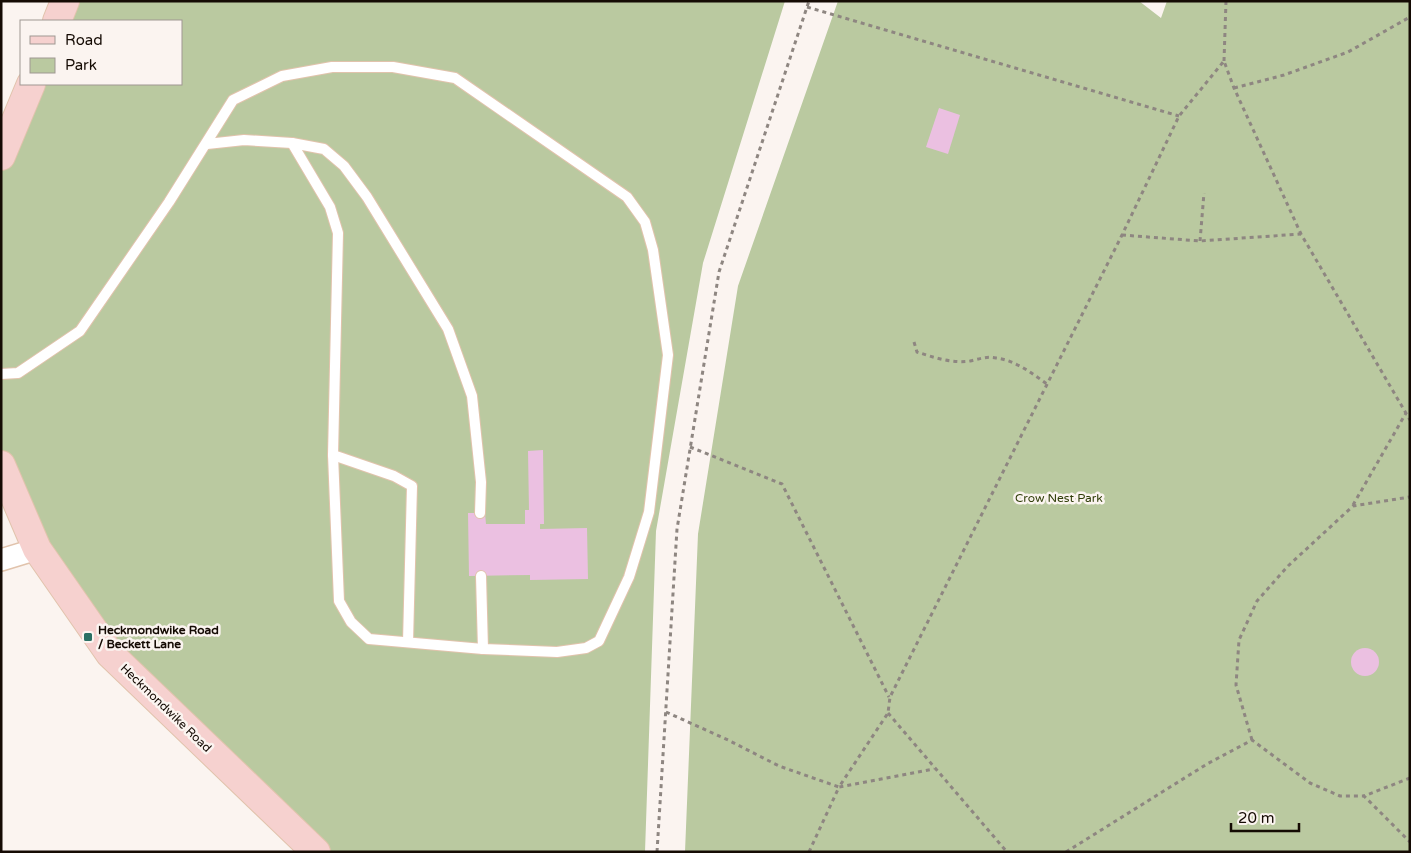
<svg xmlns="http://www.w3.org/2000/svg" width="1411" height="853" font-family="'Varela Round',sans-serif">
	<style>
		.green { fill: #bac9a0 }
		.building { fill: #ebc0e1 }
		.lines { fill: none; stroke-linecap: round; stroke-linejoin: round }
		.lane-casing { stroke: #e1c3ac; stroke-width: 12 }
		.street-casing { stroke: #e1c3ac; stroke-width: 24 }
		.secondary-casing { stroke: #e1c3ac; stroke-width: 30 }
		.path { stroke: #8e8681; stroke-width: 3; stroke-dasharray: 4 4; stroke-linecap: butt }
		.lane { stroke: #fff; stroke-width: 10 }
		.street { stroke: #fff; stroke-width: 21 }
		.secondary { stroke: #f6d1cf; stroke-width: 28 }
		.poi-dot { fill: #2b7064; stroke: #fbf4f0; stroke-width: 2 }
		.labels { text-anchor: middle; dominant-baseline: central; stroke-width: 5; stroke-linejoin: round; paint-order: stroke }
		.park-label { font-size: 12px; fill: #303e09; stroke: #fbf4f0 }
		.poi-label { font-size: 12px; font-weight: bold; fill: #150b04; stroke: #fbf4f0; text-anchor: start }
		.street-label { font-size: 12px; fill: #150b04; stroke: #fbf4f0 }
	</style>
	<rect width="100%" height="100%" fill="#fbf4f0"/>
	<g class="green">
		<polygon points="73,1 785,1 703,263 656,531 645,852 316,852 110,654 1,465 1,161 36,84 181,84 181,21 64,21"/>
		<polygon points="838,1 1139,1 1161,18 1167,1 1410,1 1410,852 685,852 698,534 738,286"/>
	</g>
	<g class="building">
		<polygon points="939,108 960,115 948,154 926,147"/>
		<polygon points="543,450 544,524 540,524 540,529 587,528 588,579 530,580 530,575 469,576 468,513 485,513 486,524 525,524 525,510 529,510 528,451"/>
		<circle cx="1365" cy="662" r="14"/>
	</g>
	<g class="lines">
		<g class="lane-casing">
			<g id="lane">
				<polyline points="207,144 244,140 292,143 324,149 344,166 367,197 448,329 472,396 481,482 480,513"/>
				<polyline points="1,374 18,373 80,331 169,202 233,100 282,76 332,67 393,67 455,78 627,197 645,222 653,250 668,355 649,512 629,577 599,641 586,648 557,652 483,649 369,639 351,622 339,601 333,455 338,233 330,207 292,143"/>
				<polyline points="333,455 394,476 412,486 408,642"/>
				<polyline points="481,576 483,649"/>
			</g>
		</g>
		<g class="street-casing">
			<polyline id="street" points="1,560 37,549"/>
		</g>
		<g class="secondary-casing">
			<g id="secondary">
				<polyline points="57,21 65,1"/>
				<polyline points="1,156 31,84"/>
				<polyline points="1,465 37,549 110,654 316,852"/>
			</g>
		</g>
		<g class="path">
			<polyline points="807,7 1179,116"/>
			<polyline points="1224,61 1226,1"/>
			<polyline points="1234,88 1284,75 1348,52 1410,17"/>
			<polyline points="1122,235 1200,241 1301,234"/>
			<polyline points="1200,241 1204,193"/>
			<path d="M914,342L917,352C933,357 952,364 970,361C979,359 987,356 996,358C1015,360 1033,374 1047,384"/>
			<polyline points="690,447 782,484 889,697"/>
			<polyline points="1353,505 1406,413"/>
			<polyline points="666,712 728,740 779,766 839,787 888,713 890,697 1122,235 1179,116 1224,61 1234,88 1301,234 1410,420"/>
			<polyline points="888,713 1007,852"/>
			<polyline points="1252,740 1236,685 1239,640 1257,601 1288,566 1353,506 1410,497"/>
			<polyline points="1410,778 1364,796 1410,842"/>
			<polyline points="657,852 677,529 719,272 809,1"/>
			<polyline points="809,852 839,787 934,769"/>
			<polyline points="1066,852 1207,764 1252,740 1310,783 1340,796 1364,796"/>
		</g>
		<use href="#lane" class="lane"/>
		<use href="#street" class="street"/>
		<use href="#secondary" class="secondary"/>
	</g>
	<rect class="poi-dot" x="83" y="632" width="10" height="10" rx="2.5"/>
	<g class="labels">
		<g class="park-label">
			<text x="1059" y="498">Crow Nest Park</text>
		</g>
		<g class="poi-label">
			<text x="98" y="630">Heckmondwike Road<tspan x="98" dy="14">/ Beckett Lane</tspan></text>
		</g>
		<g class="street-label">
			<text transform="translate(166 708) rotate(44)">Heckmondwike Road</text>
		</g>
	</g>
	<rect width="1411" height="853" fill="none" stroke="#150b04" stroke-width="5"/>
	<rect x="20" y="20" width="162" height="65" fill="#fbf4f0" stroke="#9f9792"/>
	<rect x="30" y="36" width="25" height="8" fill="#f6d1cf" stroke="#9f9792"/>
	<text x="65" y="45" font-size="15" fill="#150b04">Road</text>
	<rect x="30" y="58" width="25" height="15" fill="#bac9a0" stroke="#9f9792"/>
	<text x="65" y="70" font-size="15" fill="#150b04">Park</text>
	<path d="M1231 823v8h68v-8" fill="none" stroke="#150b04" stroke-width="2.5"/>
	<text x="1238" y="823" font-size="15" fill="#150b04" stroke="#fbf4f0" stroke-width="4" paint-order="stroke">20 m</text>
</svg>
